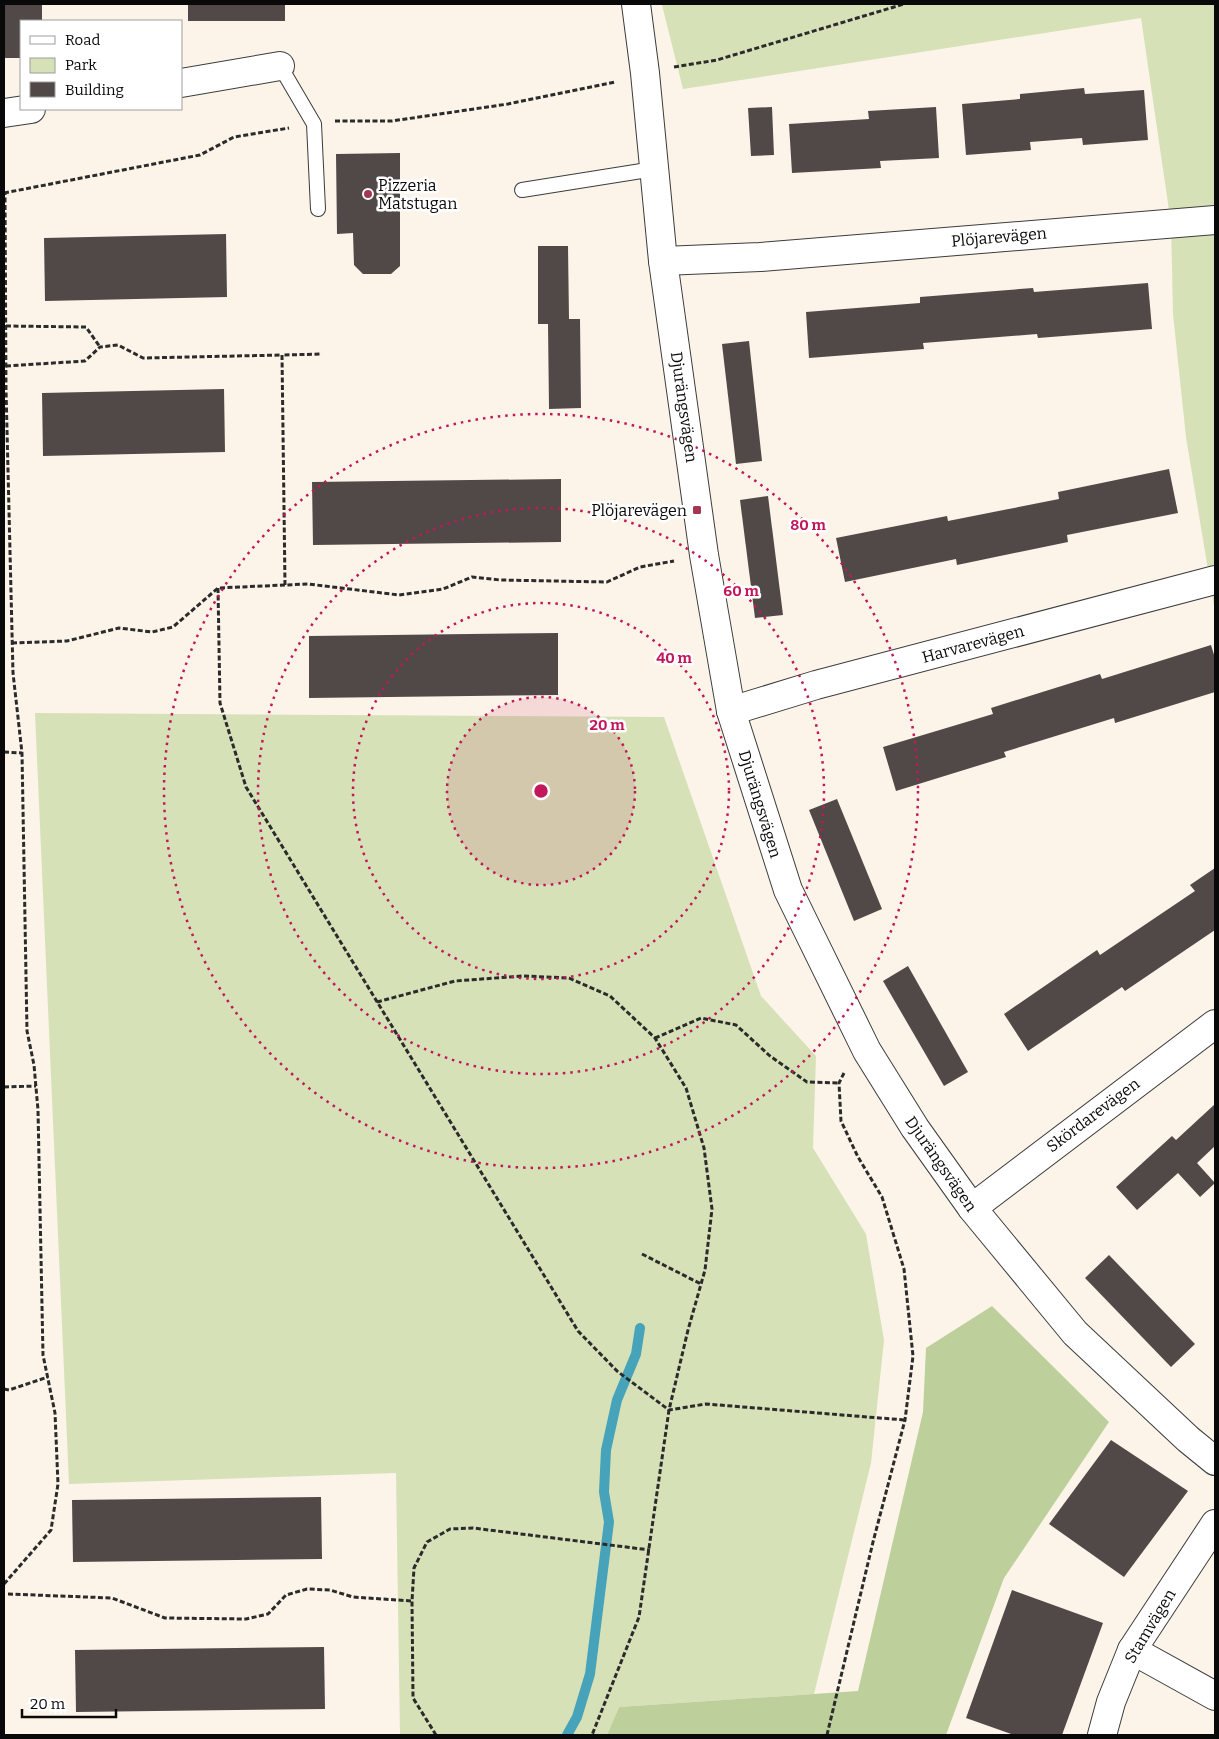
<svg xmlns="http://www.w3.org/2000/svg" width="1219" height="1739" font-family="Bitter,serif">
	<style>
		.green { fill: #d6e1b8 }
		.forest { fill: #bdcf9a }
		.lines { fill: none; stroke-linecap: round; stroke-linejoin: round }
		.stream { stroke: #46a3b9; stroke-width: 10 }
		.building { fill: #504948 }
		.lane-casing { stroke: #3c3c3c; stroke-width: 16 }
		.street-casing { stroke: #3c3c3c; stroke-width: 30 }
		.path { stroke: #2b2b2b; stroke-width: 3; stroke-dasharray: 5 2.5; stroke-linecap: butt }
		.lane { stroke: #fff; stroke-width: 14 }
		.street { stroke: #fff; stroke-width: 28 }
		.ring { fill: none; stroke: #c2185b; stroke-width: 2.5; stroke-dasharray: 2.5 5 }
		.poi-dot { fill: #a53652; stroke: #fff; stroke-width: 2 }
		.labels { text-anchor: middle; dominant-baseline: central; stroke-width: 5; stroke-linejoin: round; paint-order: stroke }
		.poi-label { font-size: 16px; fill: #090909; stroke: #fff; text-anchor: start }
		.street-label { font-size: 16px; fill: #090909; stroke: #fff }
		.centre { fill: #c2185b; stroke: #fff; stroke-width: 2.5 }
		.ring-label { font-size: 15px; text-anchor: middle; font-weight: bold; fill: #c2185b; stroke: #fff; stroke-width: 5; stroke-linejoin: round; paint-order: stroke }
	</style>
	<rect width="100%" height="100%" fill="#fcf4e9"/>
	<g class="green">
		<polygon points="673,4 1215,4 1215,612 1186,437 1173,314 1171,224 1141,18 683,89 662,5"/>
		<polygon points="35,713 664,717 761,996 816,1056 813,1148 866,1234 884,1340 871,1463 814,1694 619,1707 607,1735 400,1735 396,1473 69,1484"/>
	</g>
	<polygon class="forest" points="992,1306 1109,1422 1004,1578 946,1735 607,1735 619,1707 858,1691 923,1412 926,1348"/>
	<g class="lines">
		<polyline class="stream" points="567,1735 577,1717 590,1674 609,1522 604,1492 606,1450 617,1400 636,1354 640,1328"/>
	</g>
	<g class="building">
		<polygon points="4,4 42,4 42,21 21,21 21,58 4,58"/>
		<rect x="188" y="4" width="97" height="17"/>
		<polygon points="1084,88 1085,94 1144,90 1148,140 1083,145 1082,138 1030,142 1031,150 966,155 962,104 1020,99 1020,94"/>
		<polygon points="772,107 774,155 751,156 748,108"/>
		<polygon points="936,107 939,158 880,161 881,168 792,173 789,124 869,119 868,111"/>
		<polygon points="400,153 400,266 391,274 363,274 354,265 353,233 337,234 336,154"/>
		<polygon points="226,234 227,297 45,301 44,238"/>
		<polygon points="538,246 568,246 569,319 580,319 581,408 549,409 548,324 538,324"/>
		<polygon points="1148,283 1152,329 1038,338 1037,334 923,343 924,349 809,358 806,312 920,303 920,297 1033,288 1034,292"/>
		<polygon points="749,341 762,461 736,464 722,344"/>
		<polygon points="224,389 225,452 43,456 42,393"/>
		<polygon points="1169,469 1178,513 1067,535 1068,542 957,565 956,559 845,582 836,538 947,516 948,521 1059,499 1058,492"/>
		<polygon points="561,479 561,542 313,545 312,482"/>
		<polygon points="768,496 783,615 755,618 740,500"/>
		<polygon points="558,633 558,695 309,698 309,636"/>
		<polygon points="1211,645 1215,658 1215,692 1115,723 1114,718 1004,752 1006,757 896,791 883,747 993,714 991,708 1100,674 1102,679"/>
		<polygon points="837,799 882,909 854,921 809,810"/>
		<polygon points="1215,868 1215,930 1125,991 1122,987 1028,1051 1004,1014 1097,950 1100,955 1195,891 1190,885"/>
		<polygon points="908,966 968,1072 944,1086 883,981"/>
		<polygon points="1215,1104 1215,1146 1197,1163 1215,1183 1200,1197 1178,1173 1137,1210 1116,1187 1172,1136 1176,1140"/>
		<polygon points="1109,1255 1195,1344 1171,1367 1085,1278"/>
		<polygon points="1111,1440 1188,1491 1124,1577 1049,1524"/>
		<polygon points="321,1497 322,1559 73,1562 72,1500"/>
		<polygon points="1012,1590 1103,1623 1062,1735 1014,1735 966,1718"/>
		<polygon points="324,1647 325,1709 76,1712 75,1650"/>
	</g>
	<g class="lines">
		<g class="lane-casing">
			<g id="lane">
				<polyline points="280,66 314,124 318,209"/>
				<polyline points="522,190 654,169"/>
			</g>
		</g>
		<g class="street-casing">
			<g id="street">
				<polyline points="636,4 645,73 663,261 704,555 731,711 788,890 867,1051 915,1128 972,1208 1075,1333 1188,1439 1215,1461"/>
				<polyline points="181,83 280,66"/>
				<polyline points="4,113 31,109"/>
				<polyline points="663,261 760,257 1215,220"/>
				<polyline points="731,711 816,685 1215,580"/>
				<polyline points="972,1208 1215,1024"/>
				<polyline points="1132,1650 1215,1696"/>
				<polyline points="1102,1735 1111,1702 1132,1650 1215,1524"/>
			</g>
		</g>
		<g class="path">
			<polyline points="674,67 717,60 904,4"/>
			<polyline points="335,121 392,121 508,104 615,82"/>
			<polyline points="4,193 200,155 234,137 289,128"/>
			<polyline points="6,326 86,327 100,347"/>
			<polyline points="6,366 85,361 100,347 118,345 143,358 282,355"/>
			<polyline points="285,585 282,355 322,354"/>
			<polyline points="218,588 220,703 246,787 578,1331 617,1371 669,1410 706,1404 905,1420"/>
			<polyline points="12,643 67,641 119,628 152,632 173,627 218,588 308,584 399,595 443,589 472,577 500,580 607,582 640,567 674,561"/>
			<polyline points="4,752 22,753"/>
			<polyline points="377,1002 455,981 523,976 569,978 610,996 655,1038 686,1088 704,1148 712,1209 705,1270 688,1330 669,1410 639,1617 592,1735"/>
			<polyline points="655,1038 701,1018 736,1025 770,1056 807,1082 839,1083"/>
			<polyline points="4,1087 36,1086"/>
			<polyline points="642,1254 701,1284"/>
			<polyline points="4,1389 9,1390 48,1377"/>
			<polyline points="4,1584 51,1530 58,1484 55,1413 43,1355 38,1110 34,1065 27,1031 22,753 13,673 6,389 5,192"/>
			<polyline points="8,1594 112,1598 165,1618 246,1619 268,1614 286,1595 307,1589 330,1590 353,1597 412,1601"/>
			<polyline points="436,1735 413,1698 412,1601 414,1568 427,1542 450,1529 473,1528 650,1550"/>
			<polyline points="827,1735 873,1542 905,1420 913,1356 904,1269 882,1197 858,1157 841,1121 839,1083 845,1071"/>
		</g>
		<use href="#lane" class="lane"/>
		<use href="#street" class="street"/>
	</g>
	<circle cx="541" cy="791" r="94" fill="#c2185b" fill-opacity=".12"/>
	<g class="ring">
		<circle cx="541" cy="791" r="94"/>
		<circle cx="541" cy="791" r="188"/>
		<circle cx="541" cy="791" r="283"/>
		<circle cx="541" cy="791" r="377"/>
	</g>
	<g class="poi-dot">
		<circle cx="368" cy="194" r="5"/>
		<rect x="692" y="505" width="10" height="10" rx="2.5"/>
	</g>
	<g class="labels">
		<g class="poi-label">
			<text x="378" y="185">Pizzeria<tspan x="378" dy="18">Matstugan</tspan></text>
			<text x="687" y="510" text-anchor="end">Plöjarevägen</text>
		</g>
		<g class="street-label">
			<text transform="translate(999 237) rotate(-5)">Plöjarevägen</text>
			<text transform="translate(684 407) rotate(82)">Djurängsvägen</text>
			<text transform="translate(973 644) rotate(-15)">Harvarevägen</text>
			<text transform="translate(760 804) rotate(73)">Djurängsvägen</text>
			<text transform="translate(1093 1115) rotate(-37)">Skördarevägen</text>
			<text transform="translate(941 1164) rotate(55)">Djurängsvägen</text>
			<text transform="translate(1150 1626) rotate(-59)">Stamvägen</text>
		</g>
	</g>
	<circle cx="541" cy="791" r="8" class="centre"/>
	<g class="ring-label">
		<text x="808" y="530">80 m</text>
		<text x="741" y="596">60 m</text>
		<text x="674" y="663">40 m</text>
		<text x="607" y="730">20 m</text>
	</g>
	<rect width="1219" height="1739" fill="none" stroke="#090909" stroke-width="10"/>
	<rect x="20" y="20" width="162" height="90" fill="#ffffff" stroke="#9d9d9d"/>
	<rect x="30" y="36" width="25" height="8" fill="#ffffff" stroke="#9d9d9d"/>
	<text x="65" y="45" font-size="15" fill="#090909">Road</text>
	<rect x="30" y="58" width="25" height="15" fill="#d6e1b8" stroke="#9d9d9d"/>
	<text x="65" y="70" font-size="15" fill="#090909">Park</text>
	<rect x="30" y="82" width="25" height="15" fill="#504948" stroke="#9d9d9d"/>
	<text x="65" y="95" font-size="15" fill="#090909">Building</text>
	<path d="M22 1709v8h94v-8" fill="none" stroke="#090909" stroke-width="2.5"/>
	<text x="30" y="1709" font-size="15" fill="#090909" stroke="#ffffff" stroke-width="4" paint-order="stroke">20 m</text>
</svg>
